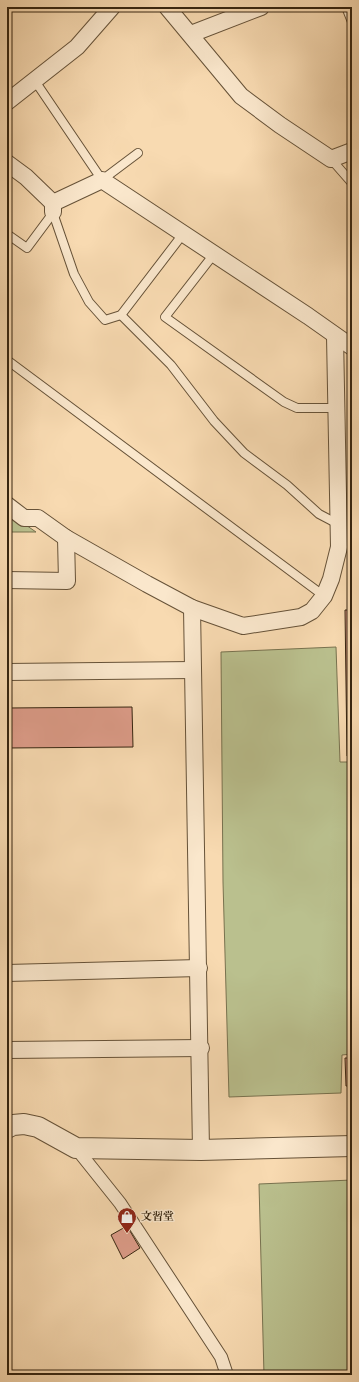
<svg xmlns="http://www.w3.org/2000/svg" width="359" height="1382" font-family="Vollkorn,'Noto Serif JP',serif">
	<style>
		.green { fill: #bac08e; stroke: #78724f }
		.building { fill: #dd9c89; stroke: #362510 }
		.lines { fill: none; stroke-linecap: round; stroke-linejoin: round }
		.service-casing { stroke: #665238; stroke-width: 10 }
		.pedestrian-casing { stroke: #665238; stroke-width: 14 }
		.minor-casing { stroke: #665238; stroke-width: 18 }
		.tertiary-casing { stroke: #665238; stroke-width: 22 }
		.service { stroke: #fae7cc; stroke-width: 8 }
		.pedestrian { stroke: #fae7cc; stroke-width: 12 }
		.minor { stroke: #fae7cc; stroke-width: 16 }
		.tertiary { stroke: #fae7cc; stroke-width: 20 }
		.labels { text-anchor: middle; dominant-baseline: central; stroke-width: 3; stroke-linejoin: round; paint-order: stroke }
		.poi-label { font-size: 11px; font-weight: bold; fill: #362510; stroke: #fae7cc; text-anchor: start }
	</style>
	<rect width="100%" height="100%" fill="#f8dab1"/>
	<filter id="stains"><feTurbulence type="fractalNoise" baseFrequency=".005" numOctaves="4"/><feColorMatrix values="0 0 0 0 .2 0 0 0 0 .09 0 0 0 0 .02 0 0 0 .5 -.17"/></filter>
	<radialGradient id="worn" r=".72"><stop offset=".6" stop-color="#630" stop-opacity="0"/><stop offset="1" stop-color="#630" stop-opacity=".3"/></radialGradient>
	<g class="green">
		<polygon points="7,512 36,532 7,532"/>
		<polygon points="336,647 340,762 352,762 352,1054 342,1055 341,1093 229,1097 223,882 221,652"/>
		<polygon points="352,1180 352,1375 264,1375 259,1184"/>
	</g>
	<g class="building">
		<polygon points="345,610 352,610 352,756 347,756"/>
		<polygon points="132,707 133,747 7,748 7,708"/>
		<polygon points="345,1058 352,1058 352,1086 346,1086"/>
		<polygon points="127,1226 140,1248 123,1259 111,1235"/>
	</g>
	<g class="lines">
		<g class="service-casing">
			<g id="service">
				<polyline points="346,7 352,22"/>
				<polyline points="35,81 102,180 138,153"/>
				<polyline points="331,159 352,183"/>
				<polyline points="53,213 74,274 89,302 105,320 121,315 183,234"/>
				<polyline points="7,234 27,248 53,213"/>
				<polyline points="214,254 165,317 284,402 297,408 337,408"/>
				<polyline points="121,315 171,365 214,421 244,453 287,485 319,514 338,524"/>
				<polyline points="7,360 324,596"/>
			</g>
		</g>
		<g class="pedestrian-casing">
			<polyline id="pedestrian" points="76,1148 120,1203 221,1357 227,1375"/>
		</g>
		<g class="minor-casing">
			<g id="minor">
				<polyline points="167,7 241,96 280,125 331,159 352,151"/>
				<polyline points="191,34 261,7"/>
				<polyline points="7,102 77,47 112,7"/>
				<polyline points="7,163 26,177 53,203 53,212"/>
				<polyline points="53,203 102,180 308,316 352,347"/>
				<polyline points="7,505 24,518 38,518 66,538 147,584 192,608 243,626 301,617 312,611 324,596 331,579 339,547 335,336"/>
				<polyline points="7,580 67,581 66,538"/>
				<polyline points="192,608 201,1150"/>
				<polyline points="7,672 193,670"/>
				<polyline points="7,973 199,968"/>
				<polyline points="7,1050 201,1048"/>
			</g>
		</g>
		<g class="tertiary-casing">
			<polyline id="tertiary" points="7,1128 13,1125 24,1124 38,1127 76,1148 201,1150 352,1146"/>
		</g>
		<use href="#service" class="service"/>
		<use href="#pedestrian" class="pedestrian"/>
		<use href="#minor" class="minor"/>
		<use href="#tertiary" class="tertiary"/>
	</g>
	<defs>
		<g id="shop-pin" transform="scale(1)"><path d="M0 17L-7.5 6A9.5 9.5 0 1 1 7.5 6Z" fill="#8f2418" stroke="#fae7cc"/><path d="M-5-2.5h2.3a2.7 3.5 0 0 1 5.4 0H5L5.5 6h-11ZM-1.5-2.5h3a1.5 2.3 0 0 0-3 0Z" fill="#fff"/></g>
	</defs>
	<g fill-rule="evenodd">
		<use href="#shop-pin" x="127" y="1217"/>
	</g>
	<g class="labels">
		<g class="poi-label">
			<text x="141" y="1217">文習堂</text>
		</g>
	</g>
	<rect width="359" height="1382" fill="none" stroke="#f8dab1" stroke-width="24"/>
	<rect x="8" y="8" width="343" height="1366" fill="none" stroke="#362510" stroke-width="2"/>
	<rect x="12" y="12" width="335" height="1358" fill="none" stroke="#362510"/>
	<rect width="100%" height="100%" filter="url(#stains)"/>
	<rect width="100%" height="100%" fill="url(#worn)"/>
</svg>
